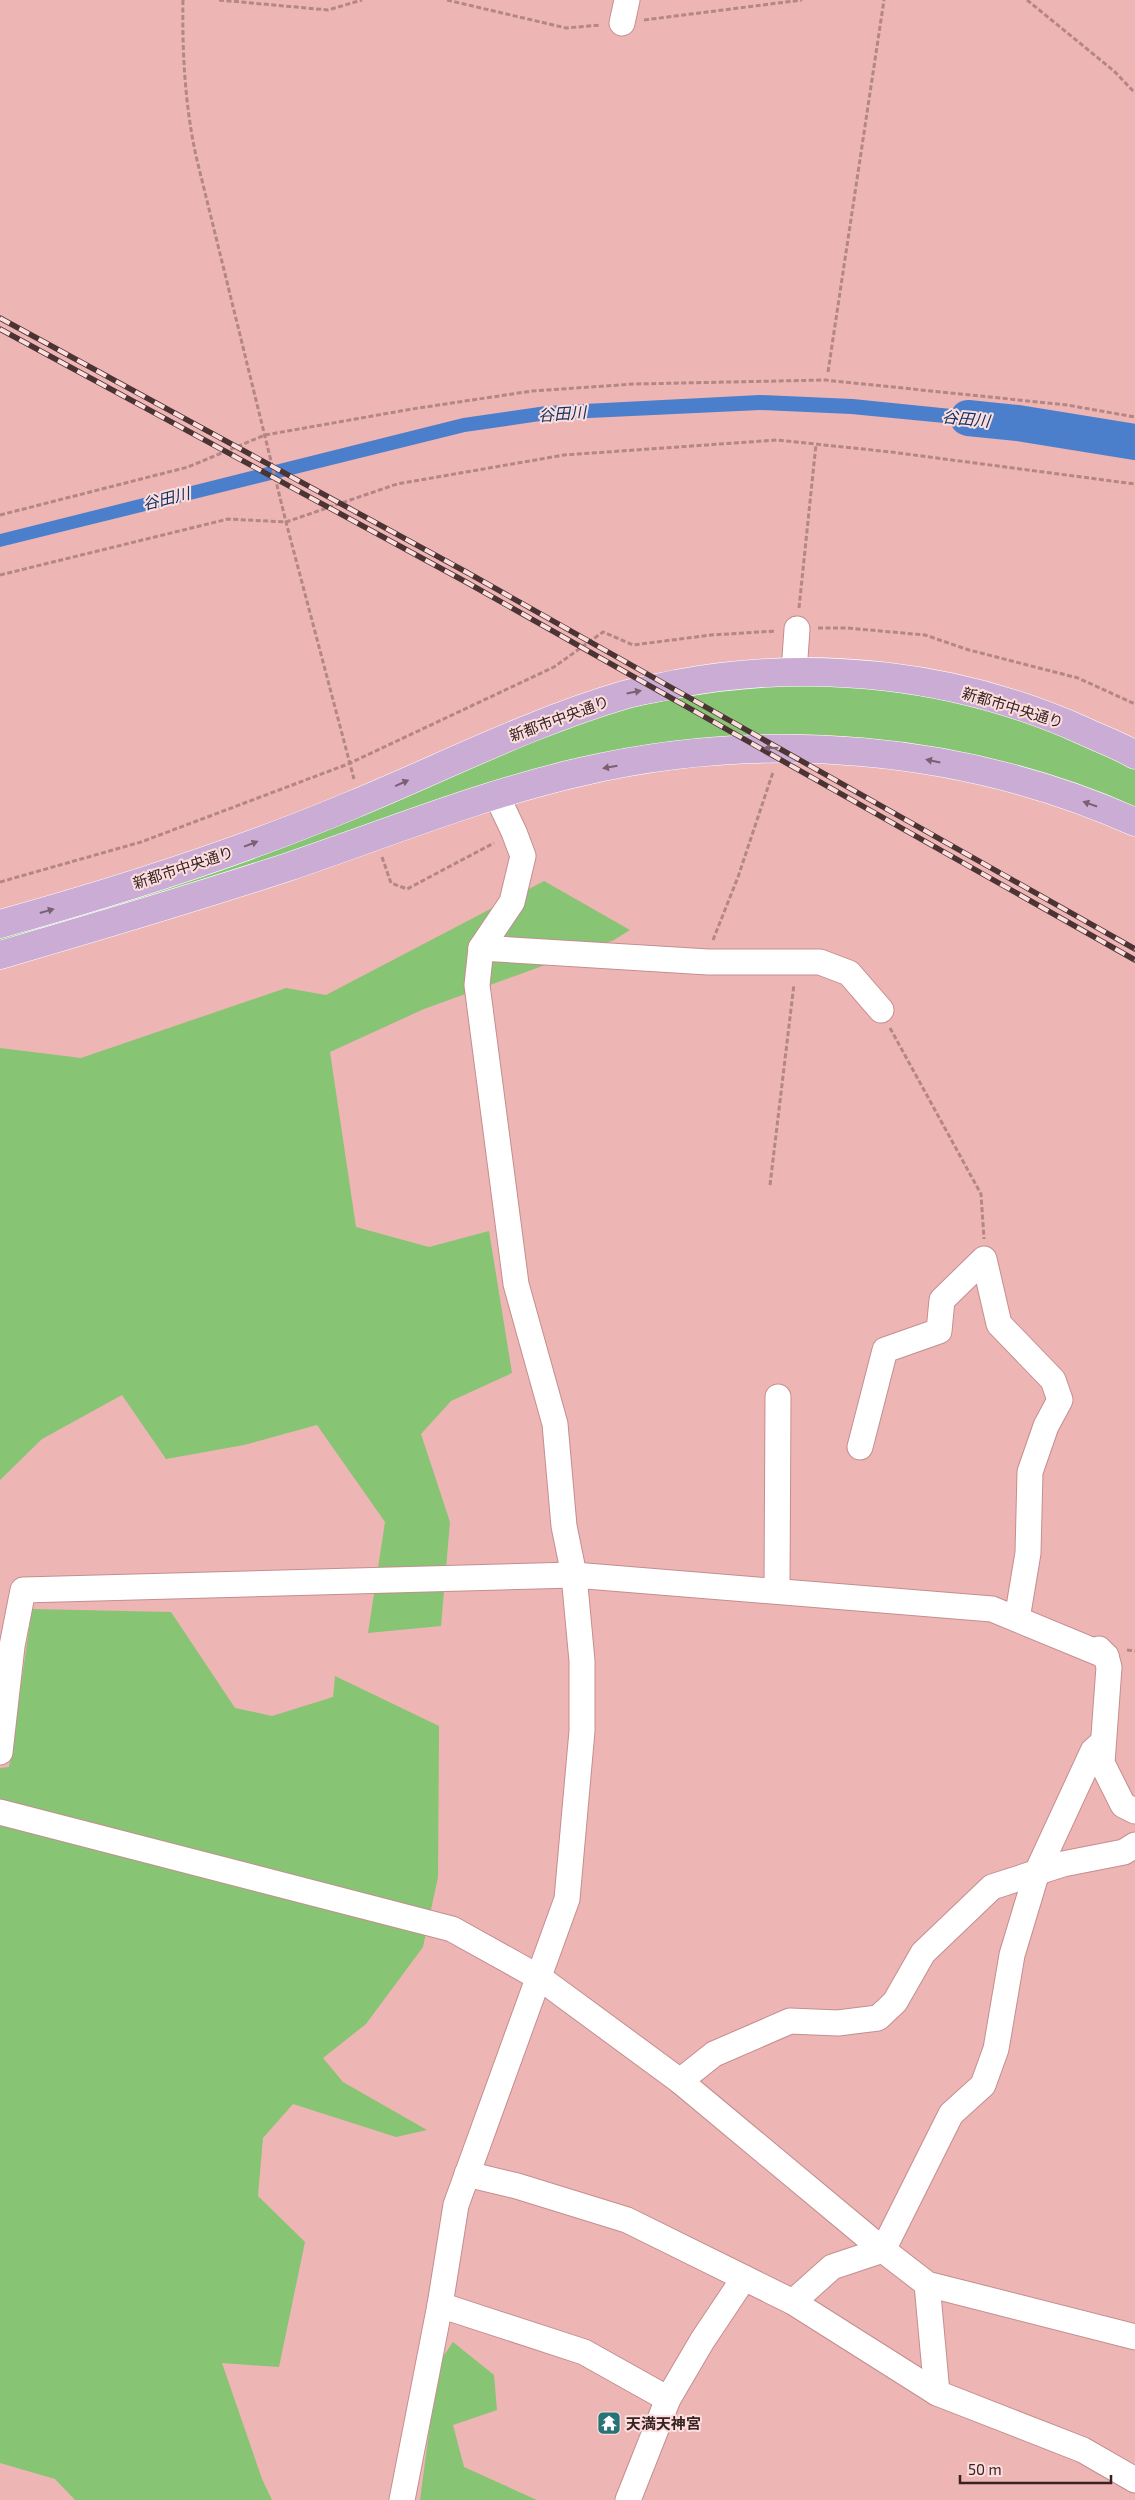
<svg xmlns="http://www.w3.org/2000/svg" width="1135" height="2500" font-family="'Exo 2','Noto Sans JP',sans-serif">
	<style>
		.green { fill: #87c473 }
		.water { fill: #4c7fcb }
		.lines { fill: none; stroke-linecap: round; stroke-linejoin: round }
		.river { stroke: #4c7fcb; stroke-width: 36 }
		.minor-casing { stroke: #c48e8f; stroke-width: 27 }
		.major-casing { stroke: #fff; stroke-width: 29 }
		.path { stroke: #b48686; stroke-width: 3; stroke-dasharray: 5 2.5; stroke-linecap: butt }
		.minor { stroke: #fff; stroke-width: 25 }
		.major { stroke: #cbacd4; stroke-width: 28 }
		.rail-casing { stroke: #4d3434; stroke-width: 5.5 }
		.rail { stroke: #fcdede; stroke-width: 4; stroke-dasharray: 11; stroke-linecap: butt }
		.oneway { fill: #7a6072 }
		.labels { text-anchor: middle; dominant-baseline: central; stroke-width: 4; stroke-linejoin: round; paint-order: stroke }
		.street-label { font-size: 15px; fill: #372222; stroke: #fcdede }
		.poi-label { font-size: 15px; font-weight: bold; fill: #372222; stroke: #fcdede; text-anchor: start }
		.water-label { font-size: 16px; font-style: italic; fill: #103263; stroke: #fcdede }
	</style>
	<rect width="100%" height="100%" fill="#eeb5b5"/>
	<g class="green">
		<path d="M762,684C823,684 884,686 944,696C1010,708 1075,739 1135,768V808L1069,782L997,761L936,747L844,736L798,734L717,738L297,850L0,943V939L130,900L296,841L495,756L620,708Z"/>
		<polygon points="544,881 630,930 614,940 424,1009 330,1052 356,1227 429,1247 489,1231 512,1373 451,1401 421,1434 450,1522 441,1626 368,1633 385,1522 317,1425 244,1445 166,1459 122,1395 42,1439 0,1480 0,1048 81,1058 286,988 326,995"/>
		<polygon points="32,1609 171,1612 235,1708 272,1716 333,1697 335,1676 439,1726 438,1877 423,1947 366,2024 323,2058 343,2082 427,2130 396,2137 293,2104 263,2138 258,2196 305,2242 279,2367 222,2363 262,2479 272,2500 75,2500 55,2479 0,2463 0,1768 9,1767"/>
		<polygon points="453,2342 494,2375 497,2410 453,2425 464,2467 537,2500 420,2500 438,2364"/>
	</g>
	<polygon class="water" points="760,395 853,399 1020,416 1017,430 851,414 760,410 547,420 465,432 0,547 0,534 463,418 546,406"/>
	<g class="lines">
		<polyline class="river" points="968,418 1018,423 1135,442"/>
		<g class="minor-casing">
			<g id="minor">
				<polyline points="622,23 627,0"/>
				<polyline points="794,672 797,629"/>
				<polyline points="481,948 708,962 820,962 849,973 881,1010"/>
				<polyline points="860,1447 885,1350 939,1331 942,1300 984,1259 999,1324 1053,1380 1060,1400 1046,1426 1030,1472 1028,1553 1017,1619"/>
				<polyline points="777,1591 778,1397"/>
				<polyline points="1099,1649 1106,1656 1109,1667 1102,1763 1123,1805 1135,1811"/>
				<polyline points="0,1752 12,1646 23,1590 574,1575 992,1609 1106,1656"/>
				<polyline points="0,1812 452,1929 540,1978 680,2081 883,2250 927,2284 1135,2337"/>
				<polyline points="680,2081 714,2054 790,2021 838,2023 878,2018 895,2002 923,1953 992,1887 1063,1864 1124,1852 1135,1845"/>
				<polyline points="467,2174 517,2186 627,2220 793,2302 937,2393 1083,2450 1135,2480"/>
				<polyline points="927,2284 937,2393"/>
				<polyline points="793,2302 832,2267 883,2250 951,2114 983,2085 996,2049 1012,1955 1037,1872 1093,1751 1103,1742"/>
				<polyline points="440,2305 584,2352 668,2399"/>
				<polyline points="402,2500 440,2305 456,2205 567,1899 582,1731 582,1661 574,1575 564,1526 555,1424 516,1284 477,985 481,948 512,902 523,856 514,832 496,794"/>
				<polyline points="628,2500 668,2399 702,2341 744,2278"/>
			</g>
		</g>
		<g class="major-casing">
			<g id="major">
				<path d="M0,924C119,891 238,853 352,805C442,768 529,723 624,695C641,690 659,688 676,684C814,658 959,674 1086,732C1103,740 1120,746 1135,755"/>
				<path d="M0,955C96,927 193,898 288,867C385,834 480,795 580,772C763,729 963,745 1135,822"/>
			</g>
		</g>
		<g class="path">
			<path d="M183,0C182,52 185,105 196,156L286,522L354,779"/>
			<polyline points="219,0 328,10 362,0"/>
			<polyline points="447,0 566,28 601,25"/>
			<polyline points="1027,0 1114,71 1135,93"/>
			<polyline points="644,20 802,0"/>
			<polyline points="828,372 884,0"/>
			<polyline points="0,515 188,467 265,435 412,409 532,391 634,384 825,380 1067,405 1135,417"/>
			<polyline points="0,575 228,519 286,522 397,484 564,455 777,440 891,452 1135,484"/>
			<polyline points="799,608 816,444"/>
			<polyline points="818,628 847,628 925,635 969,650 1078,678 1135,704"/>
			<polyline points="382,857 391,883 407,889 494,843"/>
			<polyline points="0,882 141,842 348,764 554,667 603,632 633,645 711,635 776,631"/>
			<polyline points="713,940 738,877 773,772"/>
			<polyline points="890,1028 981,1194 984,1239"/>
			<polyline points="770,1185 794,984"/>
			<polyline points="1127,1650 1135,1651"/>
		</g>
		<use href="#minor" class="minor"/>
		<use href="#major" class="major"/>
		<g class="rail-casing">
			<g id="rail">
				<polyline points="0,318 468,573 1135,949"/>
				<polyline points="0,329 466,582 1135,960"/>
			</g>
		</g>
		<use href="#rail" class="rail"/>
	</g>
	<defs><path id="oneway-solid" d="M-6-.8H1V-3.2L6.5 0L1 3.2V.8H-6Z" transform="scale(1.25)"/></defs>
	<g class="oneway">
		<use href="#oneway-solid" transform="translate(634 692) rotate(-11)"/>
		<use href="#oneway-solid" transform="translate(771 748) rotate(178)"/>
		<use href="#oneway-solid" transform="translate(933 761) rotate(-168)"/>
		<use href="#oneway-solid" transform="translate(610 767) rotate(170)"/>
		<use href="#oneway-solid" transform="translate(402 783) rotate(-24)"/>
		<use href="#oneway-solid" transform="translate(1090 804) rotate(-161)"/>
		<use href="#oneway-solid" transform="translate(251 844) rotate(-21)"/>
		<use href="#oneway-solid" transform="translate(47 911) rotate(-16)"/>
	</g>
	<defs>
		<g id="temple-square" transform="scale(1.25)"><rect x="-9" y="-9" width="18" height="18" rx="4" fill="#297376" stroke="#fcdede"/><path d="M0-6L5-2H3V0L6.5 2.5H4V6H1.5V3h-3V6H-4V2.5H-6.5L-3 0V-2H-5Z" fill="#fff"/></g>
	</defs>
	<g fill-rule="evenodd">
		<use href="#temple-square" x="609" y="2423"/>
	</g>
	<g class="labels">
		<g class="street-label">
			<text transform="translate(1013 707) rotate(17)">新都市中央通り</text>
			<text transform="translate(559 718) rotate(-20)">新都市中央通り</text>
			<text transform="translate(183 867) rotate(-18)">新都市中央通り</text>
		</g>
		<g class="poi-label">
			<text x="626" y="2423">天満天神宮</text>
		</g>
		<g class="water-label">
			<text transform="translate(562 413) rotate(-4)">谷田川</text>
			<text transform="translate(966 418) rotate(6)">谷田川</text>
			<text transform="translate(166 498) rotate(-14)">谷田川</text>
		</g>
	</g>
	<path d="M960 2475v8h151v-8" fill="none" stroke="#372222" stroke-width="2.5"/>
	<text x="968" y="2475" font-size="15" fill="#372222" stroke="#fcdede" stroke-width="4" paint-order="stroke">50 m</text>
</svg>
